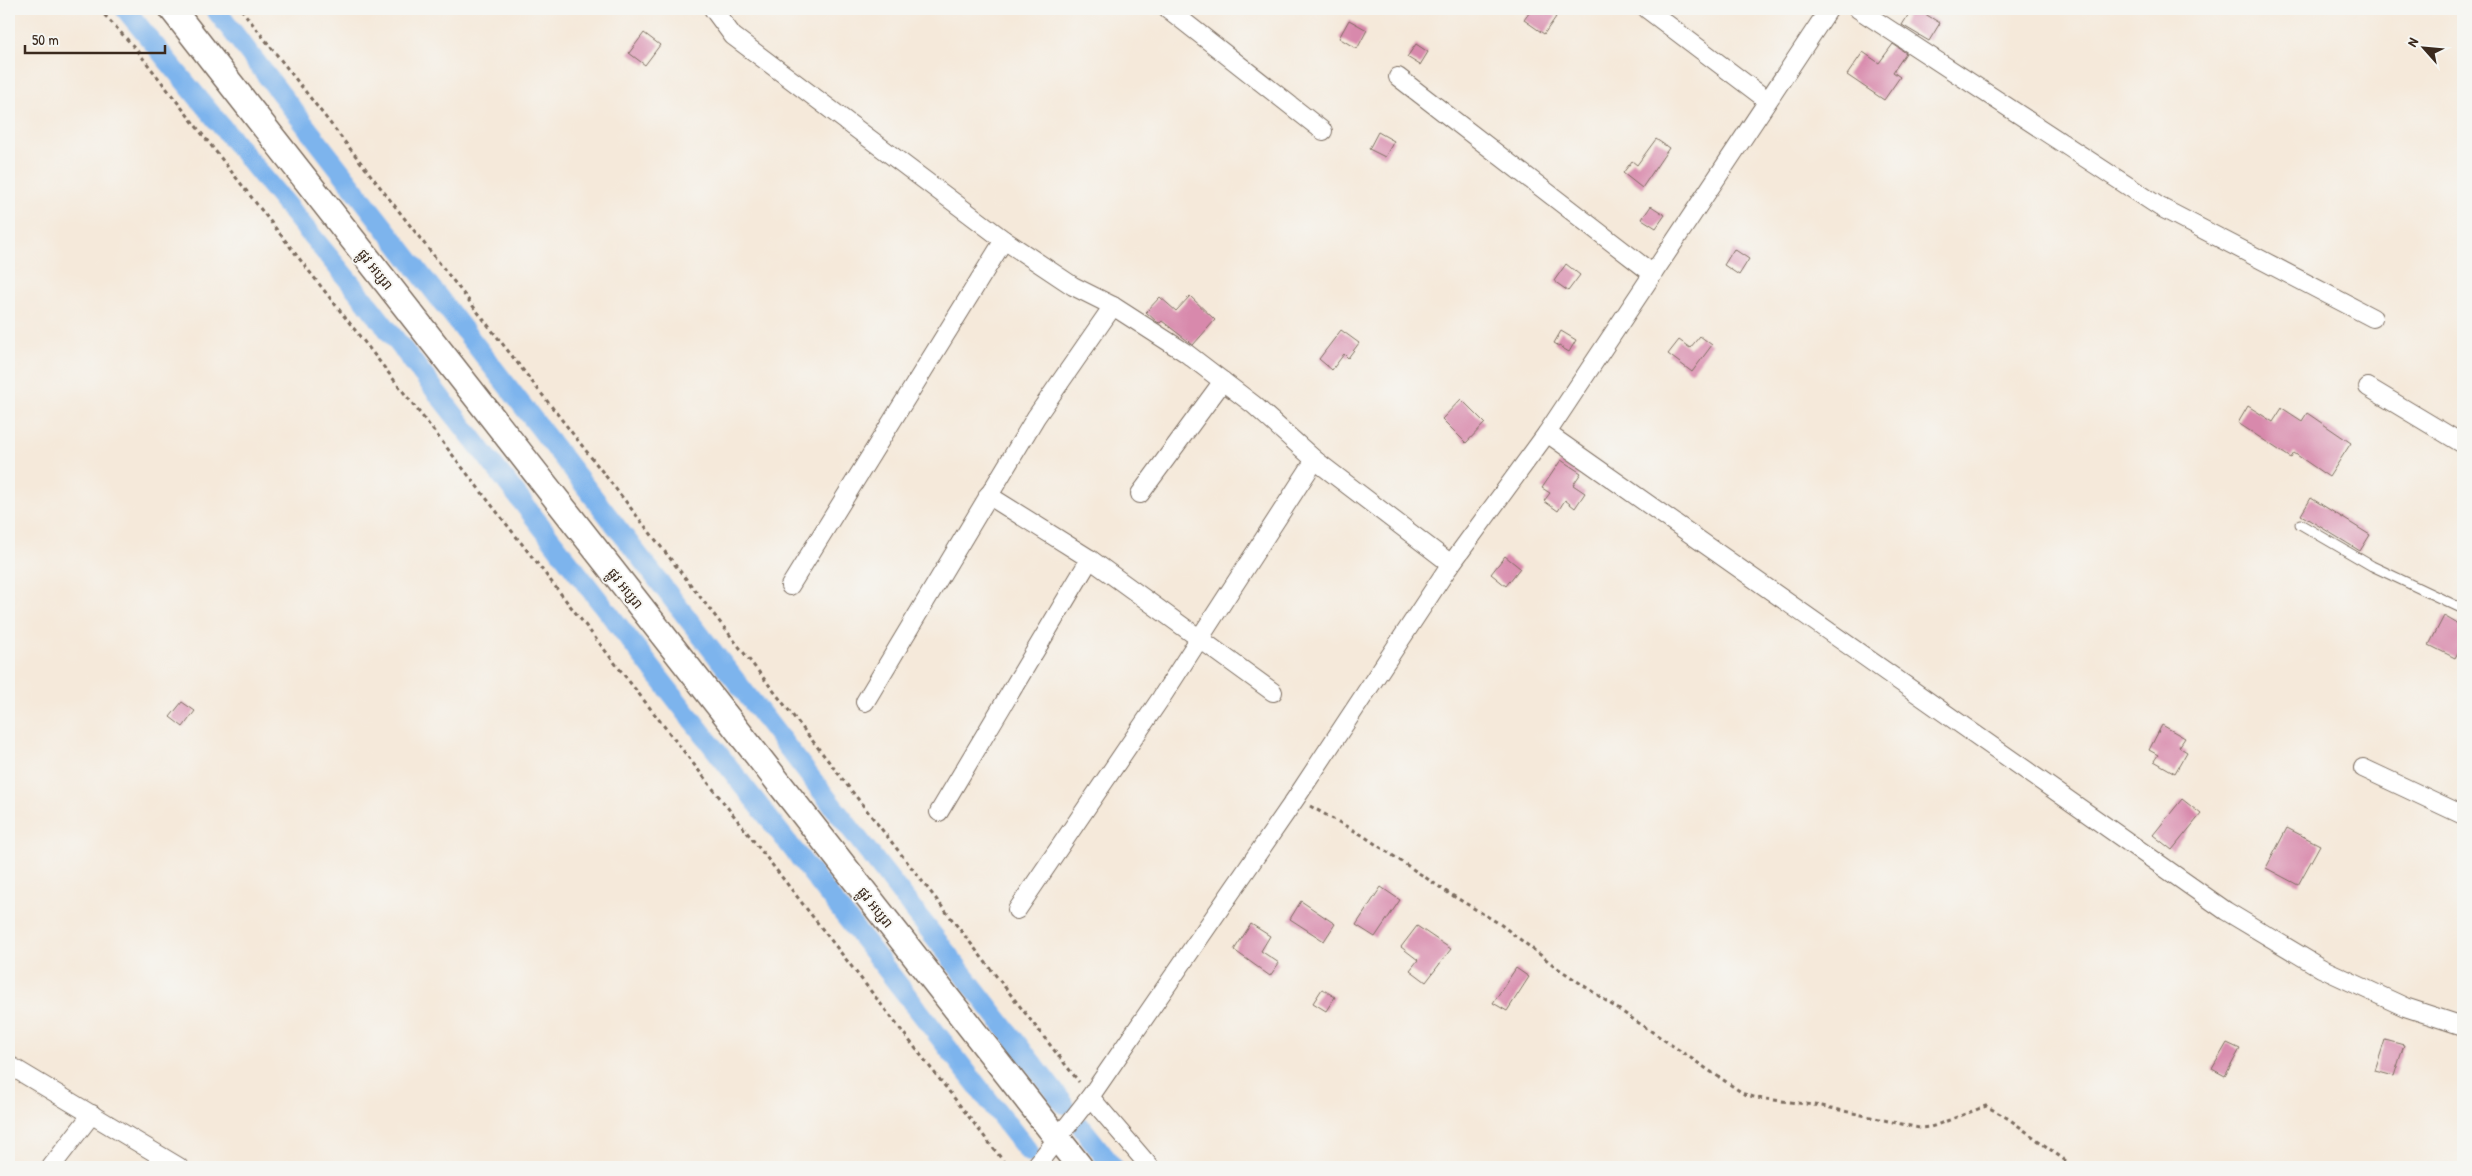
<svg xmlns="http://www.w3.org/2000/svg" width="2472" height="1176" font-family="'Patrick Hand','Noto Sans Khmer',sans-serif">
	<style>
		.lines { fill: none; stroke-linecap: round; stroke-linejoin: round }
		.canal { stroke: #7db4ed; stroke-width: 20 }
		.building { fill: #d889ac }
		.lane-casing { stroke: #7c6d60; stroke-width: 11 }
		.street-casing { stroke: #7c6d60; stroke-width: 20 }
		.secondary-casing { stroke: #7c6d60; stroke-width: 28 }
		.path { stroke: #7c6d60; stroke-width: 3; stroke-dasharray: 4 4; stroke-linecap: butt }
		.lane { stroke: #fff; stroke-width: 9 }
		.street { stroke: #fff; stroke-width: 18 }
		.secondary { stroke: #fff; stroke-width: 25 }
		.labels { text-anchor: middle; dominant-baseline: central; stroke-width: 4; stroke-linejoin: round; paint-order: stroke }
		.street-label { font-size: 14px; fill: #3b2a1e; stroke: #f6f6f2 }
	</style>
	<rect width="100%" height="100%" fill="#f6f6f2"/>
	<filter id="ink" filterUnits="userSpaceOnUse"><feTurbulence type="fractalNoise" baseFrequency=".02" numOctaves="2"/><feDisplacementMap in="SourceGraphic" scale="10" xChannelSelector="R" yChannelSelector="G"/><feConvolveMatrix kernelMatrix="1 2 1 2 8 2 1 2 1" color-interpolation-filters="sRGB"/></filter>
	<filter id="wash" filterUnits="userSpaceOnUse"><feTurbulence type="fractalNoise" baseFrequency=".0096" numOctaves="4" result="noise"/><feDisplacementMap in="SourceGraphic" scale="20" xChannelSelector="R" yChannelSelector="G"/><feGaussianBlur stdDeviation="1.12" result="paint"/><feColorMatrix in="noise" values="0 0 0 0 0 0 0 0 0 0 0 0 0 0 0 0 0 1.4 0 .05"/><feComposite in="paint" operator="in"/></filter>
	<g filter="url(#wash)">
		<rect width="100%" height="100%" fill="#f5e9da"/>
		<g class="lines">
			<g class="canal">
				<polyline points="125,9 367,303 1029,1152"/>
				<polyline points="215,9 1064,1104"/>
				<polyline points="1083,1129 1113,1167"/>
			</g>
		</g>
		<g id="blocks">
			<g class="building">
				<polygon points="1532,9 1544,9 1556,17 1544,34 1524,20"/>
				<polygon points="1912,9 1917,9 1940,23 1929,41 1902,25"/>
				<polygon points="1349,20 1367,30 1357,49 1339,38"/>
				<polygon points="644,33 660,45 645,65 629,53"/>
				<polygon points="1416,44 1428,52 1420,65 1407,57"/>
				<polygon points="1893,44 1906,53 1893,72 1900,77 1884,100 1847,75 1863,52 1879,63"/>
				<polygon points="1378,132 1394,141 1385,157 1369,149"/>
				<polygon points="1656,139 1669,148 1642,188 1623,173 1632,161 1637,165"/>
				<polygon points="1651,206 1665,215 1656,228 1642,219"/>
				<polygon points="1734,249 1749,259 1739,275 1724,265"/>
				<polygon points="1566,264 1580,275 1568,291 1554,281"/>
				<polygon points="1190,296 1215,320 1193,345 1162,321 1160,323 1157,322 1146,312 1160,297 1176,311"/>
				<polygon points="1341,330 1359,343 1348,358 1344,354 1332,370 1319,359"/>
				<polygon points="1561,331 1576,340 1569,352 1554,343"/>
				<polygon points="1700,336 1712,345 1692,372 1668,354 1679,340 1690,348"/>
				<polygon points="1461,399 1485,423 1466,443 1442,419"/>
				<polygon points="2248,406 2273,422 2282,408 2302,421 2307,413 2351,443 2329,477 2294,453 2291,458 2238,423"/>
				<polygon points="1561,460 1581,473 1573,485 1585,493 1575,508 1565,500 1558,511 1544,501 1550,493 1542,488"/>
				<polygon points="2311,498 2370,535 2360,551 2301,515"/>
				<polygon points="1505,556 1520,568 1506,586 1491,574"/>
				<polygon points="2444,616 2463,627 2463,643 2455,658 2429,645"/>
				<polygon points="182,702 195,711 183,727 170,717"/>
				<polygon points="2162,725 2185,738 2179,747 2187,752 2175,773 2154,761 2158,755 2149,750"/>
				<polygon points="2182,799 2201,814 2172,850 2153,835"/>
				<polygon points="2287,828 2320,845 2298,885 2266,868"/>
				<polygon points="1381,887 1400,900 1375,937 1356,925"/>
				<polygon points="1301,901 1335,924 1324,941 1290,919"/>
				<polygon points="1251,924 1270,936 1261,951 1279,963 1270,976 1234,950"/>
				<polygon points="1417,926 1451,949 1426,982 1410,970 1418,960 1401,947"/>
				<polygon points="1516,968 1529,977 1507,1011 1493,1003"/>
				<polygon points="1322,989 1335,997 1326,1011 1313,1003"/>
				<polygon points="2385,1040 2404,1045 2394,1076 2375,1071"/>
				<polygon points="2227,1043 2240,1049 2225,1076 2212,1069"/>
			</g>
		</g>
	</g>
	<g filter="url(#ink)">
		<use href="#blocks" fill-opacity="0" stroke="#7c6d60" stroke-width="1"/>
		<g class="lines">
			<g class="lane-casing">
				<polyline id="lane" points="2300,524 2372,566 2463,609"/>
			</g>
			<g class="street-casing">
				<g id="street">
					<polyline points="713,9 733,36 1004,240 1073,286 1113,306 1186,353 1254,405 1315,460 1451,564"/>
					<polyline points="1168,9 1323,131"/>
					<polyline points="1647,9 1767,100"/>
					<polyline points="1858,9 2160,207 2373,318"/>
					<polyline points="1398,77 1653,274"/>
					<polyline points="2368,387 2463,444"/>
					<polyline points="1547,433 2226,911 2321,968 2405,1007 2463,1026"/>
					<polyline points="1140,494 1223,381"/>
					<polyline points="988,495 1090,559 1273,692"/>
					<polyline points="790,586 1004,240"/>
					<polyline points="865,702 1036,417 1113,306"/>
					<polyline points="2363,768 2463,815"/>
					<polyline points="939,812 1090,559"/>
					<polyline points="1017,910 1161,698 1315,460"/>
					<polyline points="9,1065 179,1167"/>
					<polyline points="1090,1097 1150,1167"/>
					<polyline points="51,1167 92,1114"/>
					<polyline points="1035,1167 1090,1097 1296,798 1446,571 1547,433 1829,9"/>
				</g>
			</g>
			<g class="secondary-casing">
				<polyline id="secondary" points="172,9 1080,1167"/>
			</g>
			<g class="path">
				<polyline points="99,9 135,48 1008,1167"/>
				<polyline points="241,9 1079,1082"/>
				<polyline points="1310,806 1362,835 1450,894 1500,924 1556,967 1744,1094 1757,1098 1822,1106 1919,1128 1931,1127 1986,1106 2009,1119 2074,1167"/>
			</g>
			<use href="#lane" class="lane"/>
			<use href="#street" class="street"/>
			<use href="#secondary" class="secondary"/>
		</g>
	</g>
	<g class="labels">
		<g class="street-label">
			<text transform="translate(376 269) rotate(52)">ផ្លូវ អប្សរា</text>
			<text transform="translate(626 588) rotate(52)">ផ្លូវ អប្សរា</text>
			<text transform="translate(876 907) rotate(52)">ផ្លូវ អប្សរា</text>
		</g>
	</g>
	<rect width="2472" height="1176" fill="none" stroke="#f6f6f2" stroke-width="30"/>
	<g transform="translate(2424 48) rotate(297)" stroke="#f6f6f2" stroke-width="4" paint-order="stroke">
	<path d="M0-4L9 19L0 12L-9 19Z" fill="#3b2a1e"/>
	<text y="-8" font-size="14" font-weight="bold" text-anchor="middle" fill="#3b2a1e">N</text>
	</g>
	<path d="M25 45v8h140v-8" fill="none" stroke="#3b2a1e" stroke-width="2.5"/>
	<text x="32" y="45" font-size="15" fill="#3b2a1e" stroke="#f6f6f2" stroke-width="4" paint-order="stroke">50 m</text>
</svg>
